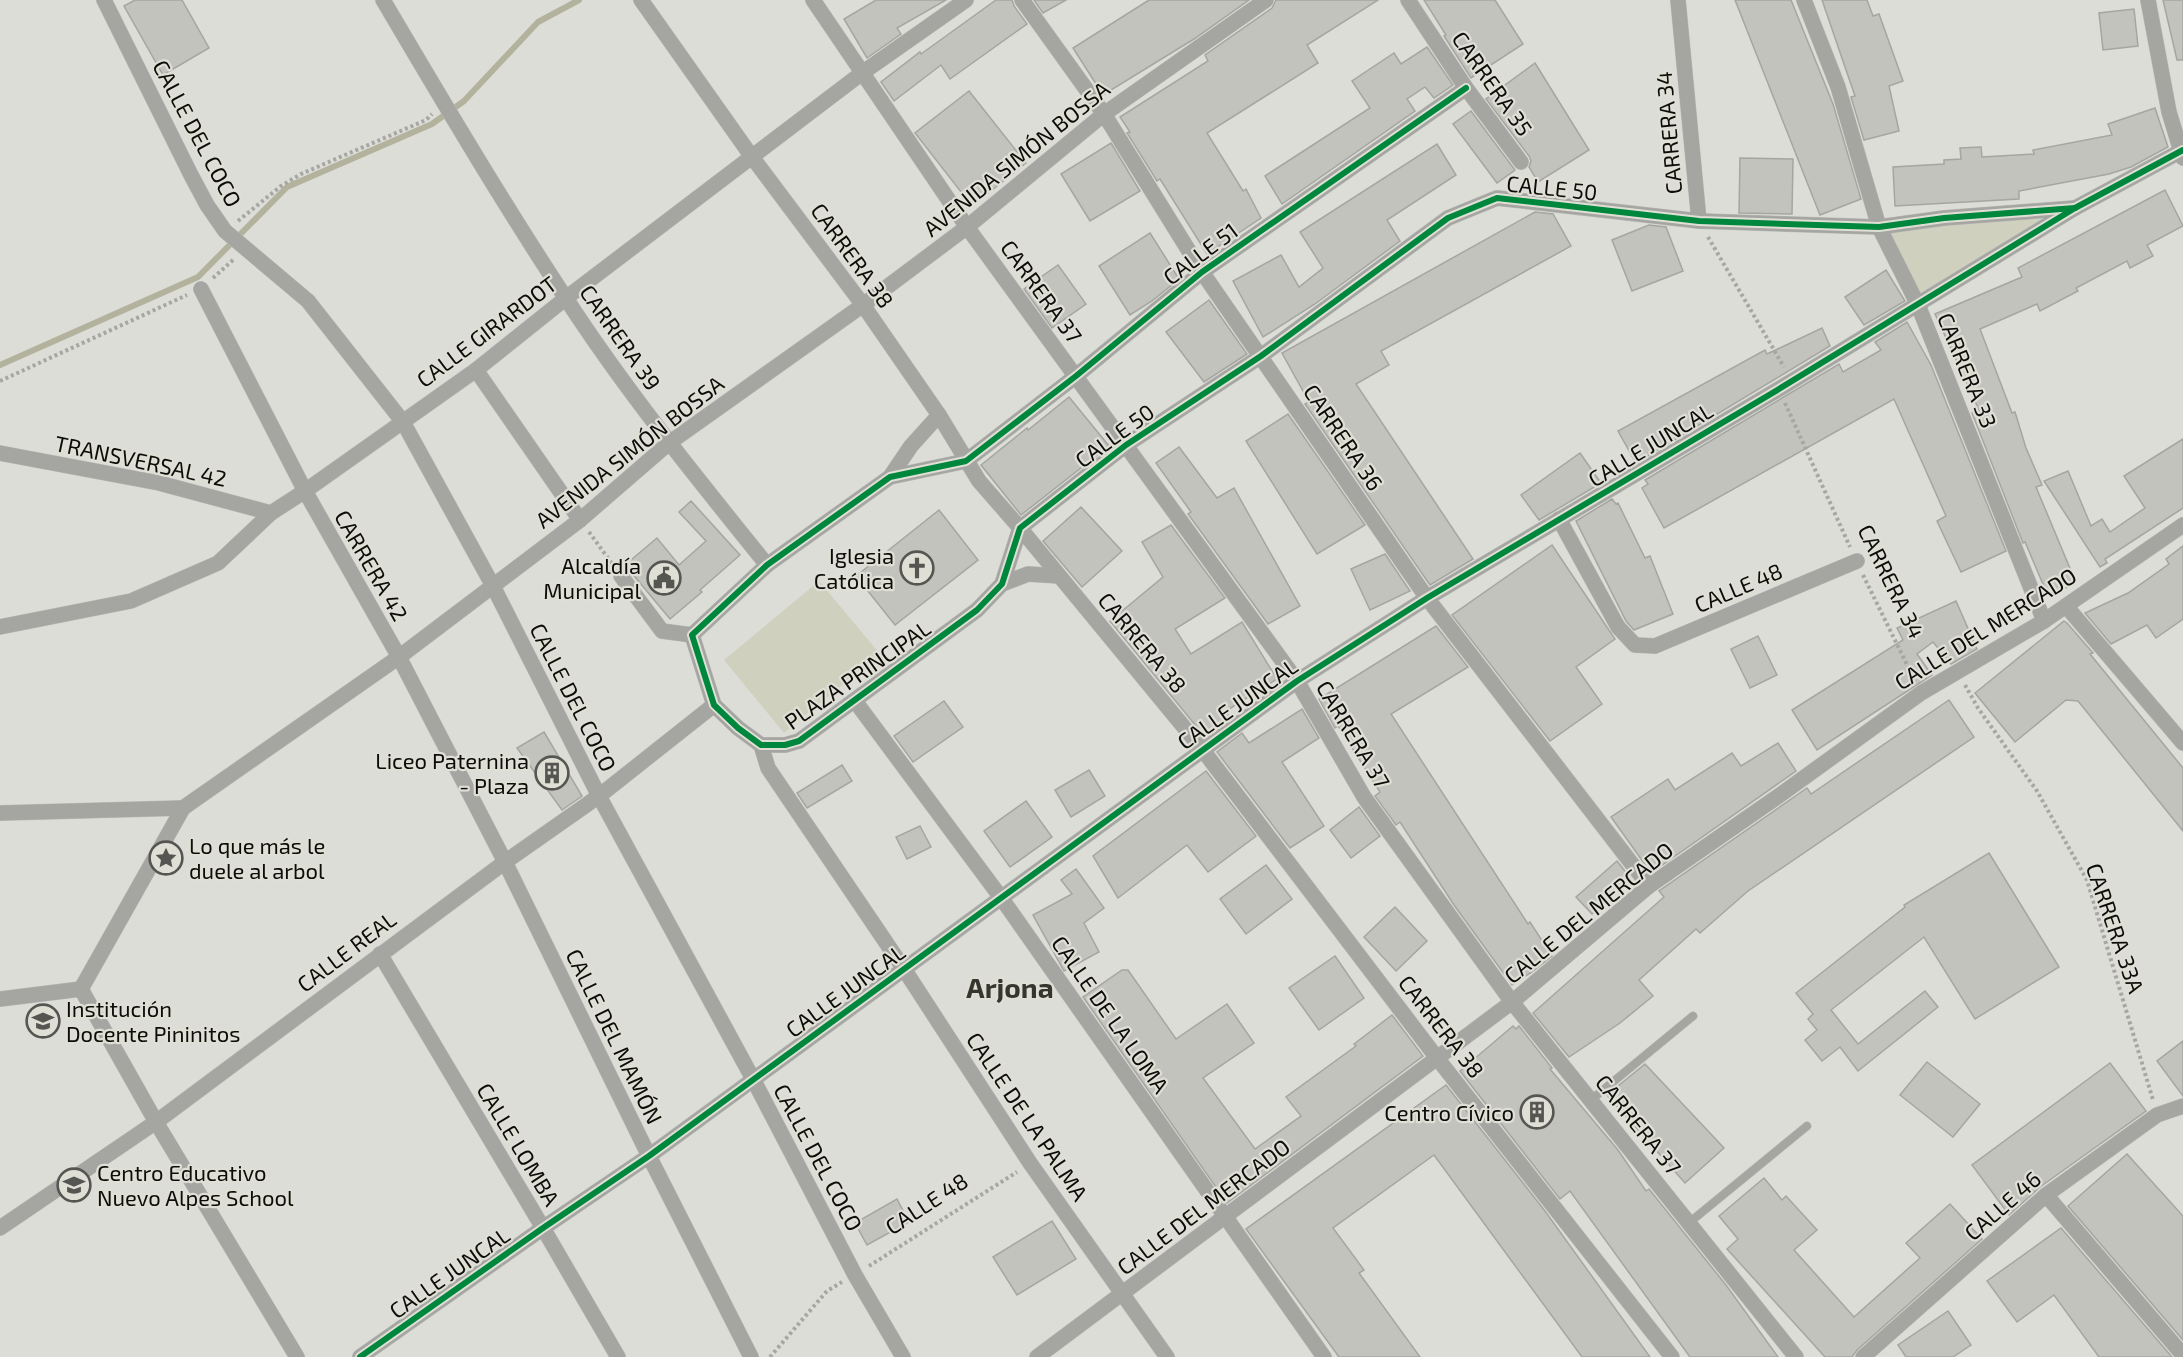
<svg xmlns="http://www.w3.org/2000/svg" width="2183" height="1357" font-family="'Exo 2',sans-serif">
	<style>
		.green { fill: #d0d0bf }
		.lines { fill: none; stroke-linecap: round; stroke-linejoin: round }
		.stream { stroke: #b3b29d; stroke-width: 6 }
		.building { fill: #c3c3be; stroke: #a5a5a1; stroke-width: 1.5 }
		.service-casing { stroke: #bbbbb8; stroke-width: 9 }
		.minor-casing { stroke: #bbbbb8; stroke-width: 16 }
		.path { stroke: #a6a6a3; stroke-width: 4; stroke-dasharray: 3 3; stroke-linecap: butt }
		.service { stroke: #a5a5a2; stroke-width: 8 }
		.minor { stroke: #a5a5a2; stroke-width: 15 }
		.cycleway-casing { stroke: #e0dfd5; stroke-width: 10 }
		.cycleway { stroke: #00873e; stroke-width: 6 }
		.labels { text-anchor: middle; dominant-baseline: central; stroke-width: 4.5; stroke-linejoin: round; paint-order: stroke }
		.street-label { font-size: 22px; fill: #0c0c08; stroke: #e0dfd5 }
		.poi-label { font-size: 22px; fill: #0c0c08; stroke: #e0dfd5; text-anchor: end }
		.district-label { font-size: 28px; font-weight: bold; fill: #36362e; stroke: #e0dfd5 }
	</style>
	<rect width="100%" height="100%" fill="#ddddd8"/>
	<g class="green">
		<polygon points="2075,208 1918,305 1879,227"/>
		<polygon points="819,581 880,654 784,733 724,660"/>
	</g>
	<g class="lines">
		<polyline class="stream" points="0,365 198,277 287,187 432,124 464,101 538,22 579,0"/>
	</g>
	<g class="building">
		<polygon points="135,0 182,0 209,48 163,75 124,6"/>
		<polygon points="876,0 946,0 897,28 901,34 867,58 844,19"/>
		<polygon points="996,0 1012,0 1014,6 1027,24 950,79 941,65 894,101 881,82 920,52 921,54"/>
		<polygon points="1034,0 1066,0 1043,13"/>
		<polygon points="1149,0 1249,0 1194,39 1103,95 1073,48"/>
		<polygon points="1276,0 1378,0 1307,45 1318,63 1207,133 1243,191 1246,189 1261,218 1207,254 1160,179 1157,181 1127,133 1130,132 1120,117 1208,61 1205,55 1272,8"/>
		<polygon points="1424,0 1495,0 1523,44 1471,78 1444,36 1446,35"/>
		<polygon points="1735,0 1791,0 1833,104 1861,199 1820,215"/>
		<polygon points="1822,0 1867,0 1873,16 1879,14 1903,81 1889,86 1899,131 1864,140 1851,97 1855,96"/>
		<polygon points="2163,0 2183,0 2183,60 2177,60"/>
		<polygon points="2134,9 2138,46 2103,50 2099,13"/>
		<polygon points="1427,47 1453,85 1434,98 1425,87 1407,99 1415,111 1282,204 1265,176 1370,108 1352,81 1394,53 1401,64"/>
		<polygon points="1535,63 1589,150 1538,182 1529,167 1531,161 1529,156 1486,99"/>
		<polygon points="969,91 1026,163 972,206 915,133"/>
		<polygon points="2155,108 2168,147 2131,167 2109,174 2019,191 2019,199 1895,206 1893,167 1944,164 1944,160 1961,159 1960,148 1981,147 1982,157 2034,154 2033,150 2112,135 2108,124"/>
		<polygon points="1471,111 1515,170 1497,183 1453,124"/>
		<polygon points="1111,143 1140,191 1090,221 1061,174"/>
		<polygon points="1437,144 1456,175 1387,220 1400,241 1315,304 1263,337 1233,281 1281,255 1299,287 1323,268 1300,232"/>
		<polygon points="1740,158 1793,159 1792,214 1739,213"/>
		<polygon points="2165,190 2183,226 2147,245 2153,256 2130,268 2127,261 2076,288 2078,291 2040,311 2037,304 1980,329 2012,413 2015,412 2026,448 2042,485 2036,487 2074,578 2074,584 2048,596 2025,542 2023,543 1972,413 1979,410 1935,314 2022,277 2018,268"/>
		<polygon points="1535,212 1553,214 1571,246 1381,351 1389,365 1356,384 1473,559 1430,585 1305,404 1309,402 1282,353"/>
		<polygon points="1649,225 1666,227 1683,271 1632,291 1612,240"/>
		<polygon points="1150,233 1179,279 1152,301 1130,315 1099,266"/>
		<polygon points="1058,265 1086,304 1052,328 1024,289"/>
		<polygon points="1886,270 1905,301 1864,325 1845,297"/>
		<polygon points="1209,300 1247,354 1204,382 1166,332"/>
		<polygon points="1907,322 1931,365 2006,551 1961,572 1937,521 1946,516 1894,399 1664,528 1642,488 1648,484 1645,480 1839,364 1843,372 1881,350 1875,342"/>
		<polygon points="1822,328 1830,346 1636,463 1618,431 1765,350 1767,354"/>
		<polygon points="1069,397 1109,446 1021,515 981,465 1027,428 1028,430"/>
		<polygon points="1288,414 1365,525 1317,554 1246,441"/>
		<polygon points="2183,439 2183,508 2105,559 2107,563 2100,567 2044,481 2068,471 2091,526 2102,519 2110,532 2145,508 2124,476"/>
		<polygon points="1179,447 1217,498 1234,488 1300,606 1268,624 1188,514 1191,512 1156,463"/>
		<polygon points="1580,453 1601,483 1539,520 1521,495"/>
		<polygon points="1612,499 1616,504 1618,503 1645,558 1650,556 1673,614 1634,630 1626,621 1576,521"/>
		<polygon points="691,501 740,555 700,590 702,592 670,619 625,565 657,538 679,565 706,541 679,512"/>
		<polygon points="1081,507 1122,551 1082,587 1043,541"/>
		<polygon points="939,510 978,560 895,625 856,576"/>
		<polygon points="1171,525 1225,598 1175,629 1191,654 1242,622 1277,679 1226,711 1230,718 1205,737 1110,621 1163,577 1142,542"/>
		<polygon points="1552,545 1615,639 1576,667 1602,704 1550,741 1452,615"/>
		<polygon points="2183,546 2183,619 2156,638 2147,625 2111,644 2085,613 2128,593 2169,564 2166,559"/>
		<polygon points="1385,554 1410,591 1370,610 1351,569"/>
		<polygon points="1956,601 1977,649 1951,664 1933,642 1917,654 1932,675 1817,750 1792,710 1903,640 1897,628"/>
		<polygon points="2064,621 2067,623 2093,653 2090,654 2183,768 2183,831 2078,701 2066,700 2015,742 1975,693"/>
		<polygon points="1436,626 1468,667 1391,714 1528,924 1530,922 1552,956 1532,972 1512,985 1454,905 1400,822 1396,825 1375,796 1380,792 1338,726 1335,728 1319,699"/>
		<polygon points="1758,636 1777,675 1750,688 1731,649"/>
		<polygon points="1949,700 1974,737 1748,891 1700,933 1696,929 1639,980 1653,996 1620,1023 1569,1057 1533,1013 1664,897 1659,891 1807,788 1811,794"/>
		<polygon points="944,701 963,727 913,762 894,736"/>
		<polygon points="1302,709 1319,738 1282,762 1324,826 1290,848 1217,752 1242,733 1249,743"/>
		<polygon points="544,732 582,796 562,810 517,748"/>
		<polygon points="1778,743 1796,771 1651,873 1611,817 1668,779 1675,790 1732,753 1741,766"/>
		<polygon points="842,765 852,781 807,808 797,793"/>
		<polygon points="1089,770 1105,796 1071,817 1055,790"/>
		<polygon points="1206,771 1256,836 1208,872 1187,845 1118,898 1093,856"/>
		<polygon points="1026,801 1052,837 1010,867 984,831"/>
		<polygon points="1359,807 1380,836 1351,858 1330,830"/>
		<polygon points="920,826 931,847 907,859 896,837"/>
		<polygon points="1989,853 2059,967 1975,1019 1924,937 1831,1010 1858,1044 1925,991 1938,1007 1858,1071 1840,1047 1822,1061 1805,1040 1817,1030 1808,1019 1813,1014 1796,993 1905,907 1904,905"/>
		<polygon points="1617,861 1631,879 1592,914 1576,897"/>
		<polygon points="1266,865 1292,899 1246,934 1220,899"/>
		<polygon points="1076,869 1104,908 1084,923 1099,952 1064,971 1033,915 1072,894 1061,880"/>
		<polygon points="1395,907 1427,941 1396,971 1364,937"/>
		<polygon points="1335,956 1364,998 1319,1030 1289,988"/>
		<polygon points="1122,970 1128,970 1176,1039 1227,1004 1254,1043 1203,1078 1255,1149 1301,1116 1286,1097 1356,1046 1354,1044 1392,1015 1423,1056 1227,1203 1083,997"/>
		<polygon points="1513,1026 1516,1029 1519,1026 1552,1068 1550,1069 1618,1150 1646,1191 1649,1189 1726,1285 1778,1357 1690,1357 1570,1191 1560,1199 1460,1071"/>
		<polygon points="2183,1041 2183,1096 2157,1061"/>
		<polygon points="1927,1062 1980,1104 1953,1137 1900,1095"/>
		<polygon points="2110,1063 2146,1111 2040,1187 2009,1215 1972,1165"/>
		<polygon points="1645,1064 1724,1148 1685,1183 1607,1095"/>
		<polygon points="1446,1085 1545,1211 1650,1357 1582,1357 1434,1155 1333,1228 1364,1270 1359,1273 1420,1357 1339,1357 1246,1229"/>
		<polygon points="2127,1154 2183,1216 2183,1340 2068,1206"/>
		<polygon points="1764,1178 1782,1200 1786,1196 1817,1230 1794,1250 1854,1317 1920,1258 1906,1243 1950,1204 1982,1239 1857,1350 1852,1357 1825,1357 1727,1249 1738,1239 1719,1216"/>
		<polygon points="897,1199 909,1222 867,1245 855,1223"/>
		<polygon points="1052,1221 1076,1259 1017,1295 993,1257"/>
		<polygon points="2061,1228 2172,1357 2099,1357 2054,1295 2017,1322 1987,1281"/>
		<polygon points="1948,1311 1971,1345 1953,1357 1906,1357 1898,1345"/>
	</g>
	<g class="lines">
		<g class="service-casing">
			<g id="service">
				<polyline points="1591,1100 1693,1016"/>
				<polyline points="1690,1222 1807,1126"/>
			</g>
		</g>
		<g class="minor-casing">
			<g id="minor">
				<polyline points="104,0 191,175 207,205 225,231 308,301 403,422 493,586 599,796 753,1079 855,1275 903,1357"/>
				<path d="M383,0C442,100 501,200 565,297C626,391 697,478 767,565"/>
				<polyline points="641,0 752,157 863,305 939,415 979,481 1020,528 1202,749 1437,1058 1672,1357"/>
				<polyline points="813,0 967,227 1297,681 1364,797 1512,1002 1796,1357"/>
				<polyline points="1022,0 1104,114 1202,272 1427,598 1649,886"/>
				<polyline points="1408,0 1466,88 1521,162"/>
				<polyline points="1678,0 1699,221"/>
				<polyline points="1804,0 1838,87 1879,227 1918,305 2044,621"/>
				<polyline points="2148,0 2169,112 2183,158"/>
				<polyline points="1466,88 1202,272 1076,376 966,461 890,477 767,565 692,635 714,705 738,728 761,745 785,745 799,741 977,610 1002,584 1020,528 1126,445 1261,356 1448,218 1497,198 1699,221 1879,227 1944,218 2075,208"/>
				<polyline points="201,289 305,491 399,657 505,862 649,1156 751,1357"/>
				<polyline points="476,370 580,520"/>
				<polyline points="0,453 159,483 271,513"/>
				<polyline points="890,477 911,446 939,415"/>
				<polyline points="1559,519 1618,627 1635,645 1655,646 1857,561"/>
				<polyline points="621,576 662,631 692,635"/>
				<polyline points="1002,584 1028,574 1059,576"/>
				<polyline points="2066,606 2183,743"/>
				<polyline points="0,627 131,601 218,563 271,513 305,491 476,370 566,298 862,73 966,0"/>
				<polyline points="855,701 1002,899 1324,1357"/>
				<polyline points="761,745 768,768 904,969 1030,1163 1167,1357"/>
				<polyline points="0,813 183,808"/>
				<polyline points="380,954 543,1228 618,1357"/>
				<polyline points="81,989 183,808 399,657 580,520 669,443 863,305 967,227 1104,114 1266,0"/>
				<polyline points="81,989 156,1122 297,1357"/>
				<polyline points="0,999 81,989"/>
				<polyline points="2046,1195 2183,1355"/>
				<polyline points="0,1228 156,1122 505,862 599,796 714,705"/>
				<polyline points="360,1357 543,1228 649,1156 1297,681 1427,598 1779,389 2075,208 2183,150"/>
				<polyline points="1037,1357 1512,1002 1649,886 1780,795 1921,693 2044,621 2183,525"/>
				<polyline points="1863,1357 2046,1195 2157,1115 2183,1106"/>
			</g>
		</g>
		<g class="path">
			<polyline points="238,221 281,186 301,174 426,120 432,114"/>
			<polyline points="1708,237 1784,367"/>
			<polyline points="213,278 234,259"/>
			<polyline points="0,381 187,295"/>
			<polyline points="1785,403 1850,547"/>
			<polyline points="589,532 613,565"/>
			<polyline points="1863,575 1914,679"/>
			<polyline points="1965,685 1978,708 2037,791 2087,880 2153,1100"/>
			<polyline points="869,1266 1017,1172"/>
			<polyline points="770,1357 827,1291 842,1282"/>
		</g>
		<use href="#service" class="service"/>
		<use href="#minor" class="minor"/>
		<g class="cycleway-casing">
			<g id="cycleway">
				<polyline points="1466,88 1202,272 1076,376 966,461 890,477 767,565 692,635 714,705 738,728 761,745 785,745 799,741 977,610 1002,584 1020,528 1126,445 1261,356 1448,218 1497,198 1699,221 1879,227 1944,218 2075,208"/>
				<polyline points="360,1357 543,1228 649,1156 1297,681 1427,598 1779,389 2075,208 2183,150"/>
			</g>
		</g>
		<use href="#cycleway" class="cycleway"/>
	</g>
	<defs>
		<g id="church-ring" transform="scale(1.725)"><circle r="9.5" fill="#e0dfd5" stroke="#555551" stroke-width="1.5"/><path d="M-1.2-6h2.4v3.5h3.3v2.4h-3.3V6h-2.4V-.1h-3.3v-2.4h3.3Z" fill="#555551"/></g>
		<g id="civic-ring" transform="scale(1.725)"><circle r="9.5" fill="#e0dfd5" stroke="#555551" stroke-width="1.5"/><path d="M-.6-6.5H3V-4.5H.6V-3L4-1V1h2V6H-6V1h2V-1L-.6-3ZM-1.2 2.5V6h2.4V2.5Z" fill="#555551"/></g>
		<g id="building-ring" transform="scale(1.725)"><circle r="9.5" fill="#e0dfd5" stroke="#555551" stroke-width="1.5"/><path d="M-4-6H4V6H1V3H-1V6H-4ZM-2.5-4.3h1.7v1.8h-1.7ZM.8-4.3h1.7v1.8H.8ZM-2.5-1h1.7V.8h-1.7ZM.8-1h1.7V.8H.8Z" fill="#555551"/></g>
		<g id="sight-ring" transform="scale(1.725)"><circle r="9.5" fill="#e0dfd5" stroke="#555551" stroke-width="1.5"/><path d="M0-6L1.8-2.2L6-1.7L2.9 1.2L3.7 5.4L0 3.3L-3.7 5.4L-2.9 1.2L-6-1.7L-1.8-2.2Z" fill="#555551"/></g>
		<g id="school-ring" transform="scale(1.725)"><circle r="9.5" fill="#e0dfd5" stroke="#555551" stroke-width="1.5"/><path d="M0-5L7-2L0 1L-7-2ZM-4 1L0 2.5L4 1V4Q0 6-4 4Z" fill="#555551"/></g>
	</defs>
	<g fill-rule="evenodd">
		<use href="#church-ring" x="917" y="568"/>
		<use href="#civic-ring" x="664" y="578"/>
		<use href="#building-ring" x="552" y="773"/>
		<use href="#sight-ring" x="166" y="858"/>
		<use href="#school-ring" x="43" y="1021"/>
		<use href="#building-ring" x="1537" y="1112"/>
		<use href="#school-ring" x="74" y="1185"/>
	</g>
	<g class="labels">
		<g class="street-label">
			<text transform="translate(1493 83) rotate(55)">CARRERA 35</text>
			<text transform="translate(198 133) rotate(62)">CALLE DEL COCO</text>
			<text transform="translate(1668 133) rotate(-95)">CARRERA 34</text>
			<text transform="translate(1016 158) rotate(-39)">AVENIDA SIMÓN BOSSA</text>
			<text transform="translate(1552 187) rotate(6)">CALLE 50</text>
			<text transform="translate(1200 253) rotate(-37)">CALLE 51</text>
			<text transform="translate(853 255) rotate(54)">CARRERA 38</text>
			<text transform="translate(1042 291) rotate(54)">CARRERA 37</text>
			<text transform="translate(486 331) rotate(-37)">CALLE GIRARDOT</text>
			<text transform="translate(621 337) rotate(55)">CARRERA 39</text>
			<text transform="translate(1968 370) rotate(68)">CARRERA 33</text>
			<text transform="translate(1114 435) rotate(-36)">CALLE 50</text>
			<text transform="translate(1344 437) rotate(56)">CARRERA 36</text>
			<text transform="translate(1650 444) rotate(-31)">CALLE JUNCAL</text>
			<text transform="translate(629 451) rotate(-38)">AVENIDA SIMÓN BOSSA</text>
			<text transform="translate(141 460) rotate(12)">TRANSVERSAL 42</text>
			<text transform="translate(372 565) rotate(60)">CARRERA 42</text>
			<text transform="translate(1892 581) rotate(64)">CARRERA 34</text>
			<text transform="translate(1738 587) rotate(-23)">CALLE 48</text>
			<text transform="translate(1985 628) rotate(-32)">CALLE DEL MERCADO</text>
			<text transform="translate(1143 642) rotate(50)">CARRERA 38</text>
			<text transform="translate(857 674) rotate(-35)">PLAZA PRINCIPAL</text>
			<text transform="translate(574 697) rotate(63)">CALLE DEL COCO</text>
			<text transform="translate(1237 703) rotate(-35)">CALLE JUNCAL</text>
			<text transform="translate(1354 734) rotate(59)">CARRERA 37</text>
			<text transform="translate(1588 912) rotate(-39)">CALLE DEL MERCADO</text>
			<text transform="translate(2116 928) rotate(71)">CARRERA 33A</text>
			<text transform="translate(346 951) rotate(-37)">CALLE REAL</text>
			<text transform="translate(845 990) rotate(-36)">CALLE JUNCAL</text>
			<text transform="translate(1111 1014) rotate(55)">CALLE DE LA LOMA</text>
			<text transform="translate(1442 1026) rotate(52)">CARRERA 38</text>
			<text transform="translate(615 1036) rotate(64)">CALLE DEL MAMÓN</text>
			<text transform="translate(1028 1116) rotate(56)">CALLE DE LA PALMA</text>
			<text transform="translate(1639 1124) rotate(51)">CARRERA 37</text>
			<text transform="translate(519 1144) rotate(59)">CALLE LOMBA</text>
			<text transform="translate(819 1157) rotate(62)">CALLE DEL COCO</text>
			<text transform="translate(926 1203) rotate(-33)">CALLE 48</text>
			<text transform="translate(2002 1205) rotate(-41)">CALLE 46</text>
			<text transform="translate(1203 1206) rotate(-37)">CALLE DEL MERCADO</text>
			<text transform="translate(449 1272) rotate(-35)">CALLE JUNCAL</text>
		</g>
		<g class="poi-label">
			<text x="894" y="555">Iglesia<tspan x="894" dy="25">Católica</tspan></text>
			<text x="641" y="565">Alcaldía<tspan x="641" dy="25">Municipal</tspan></text>
			<text x="529" y="760">Liceo Paternina<tspan x="529" dy="25">- Plaza</tspan></text>
			<text x="189" y="845" text-anchor="start">Lo que más le<tspan x="189" dy="25">duele al arbol</tspan></text>
			<text x="66" y="1008" text-anchor="start">Institución<tspan x="66" dy="25">Docente Pininitos</tspan></text>
			<text x="1514" y="1112">Centro Cívico</text>
			<text x="97" y="1172" text-anchor="start">Centro Educativo<tspan x="97" dy="25">Nuevo Alpes School</tspan></text>
		</g>
		<g class="district-label">
			<text x="1010" y="987">Arjona</text>
		</g>
	</g>
</svg>
